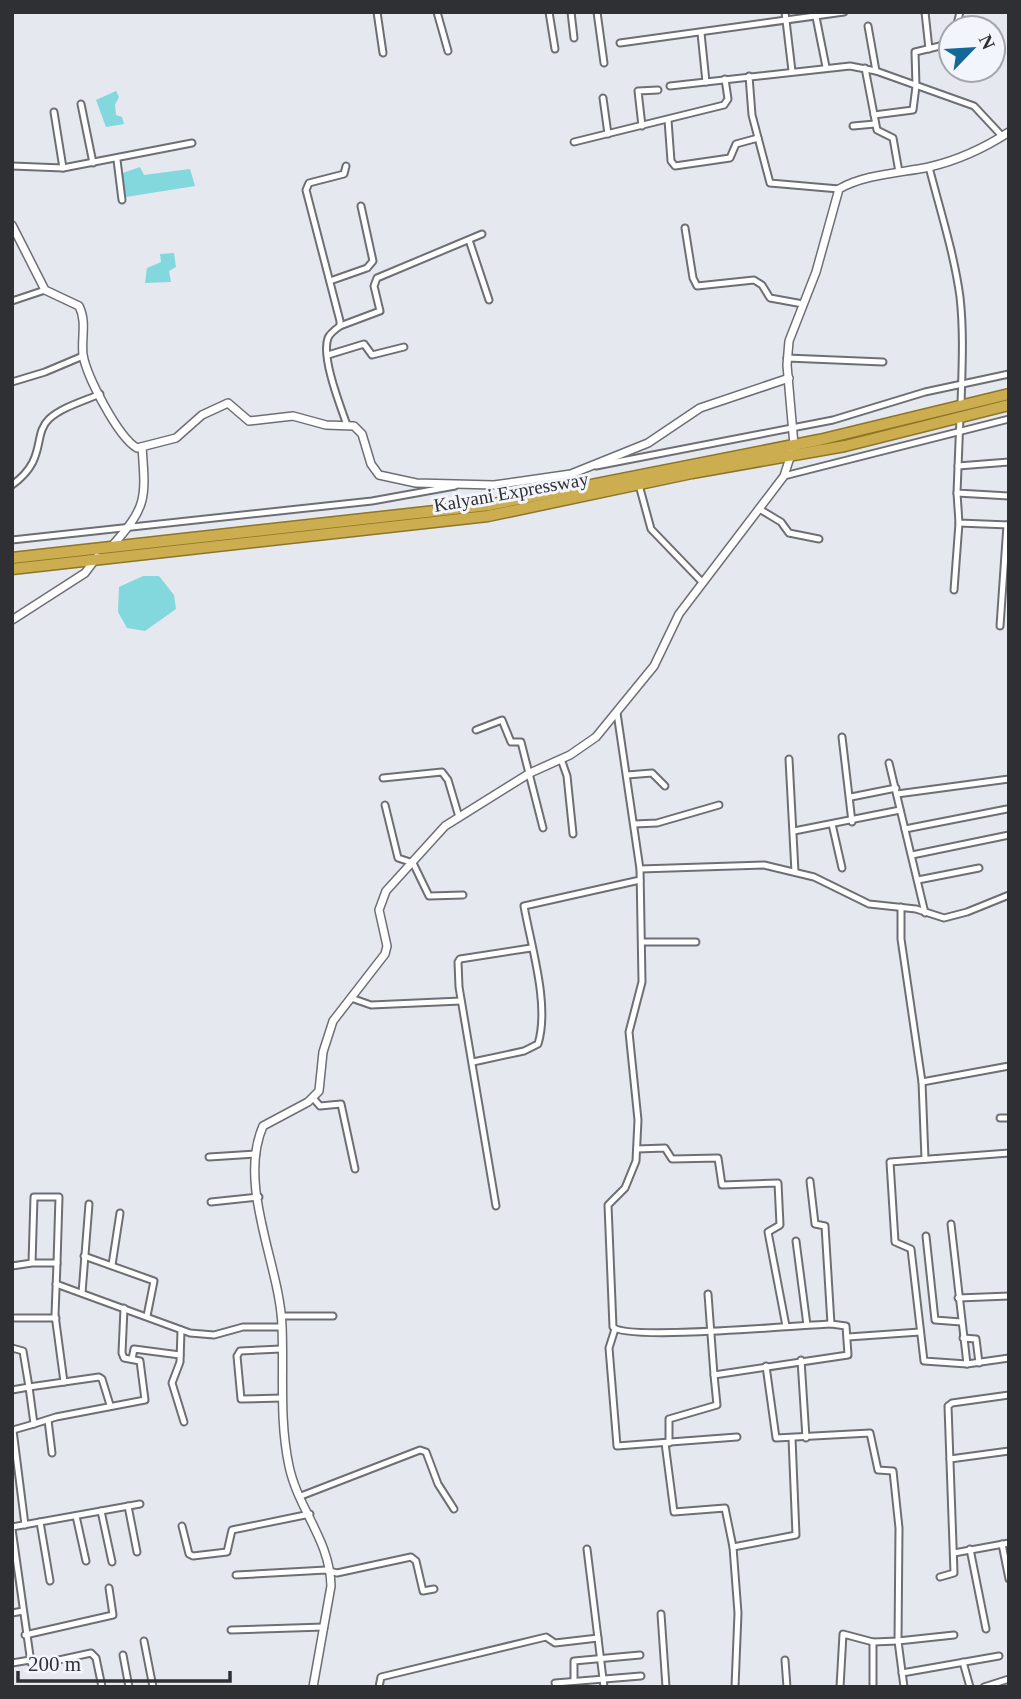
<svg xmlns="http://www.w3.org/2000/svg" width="1021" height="1699" font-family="'Times New Roman',serif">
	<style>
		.water { fill: #82d8dd }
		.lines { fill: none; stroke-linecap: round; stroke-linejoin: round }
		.minor-casing { stroke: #6d6f75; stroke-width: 9 }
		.tertiary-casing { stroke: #6d6f75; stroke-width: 10 }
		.trunk-casing { stroke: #8d7529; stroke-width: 13 }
		.minor { stroke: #fff; stroke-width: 5 }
		.tertiary { stroke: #fff; stroke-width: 7 }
		.trunk { stroke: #ccae50; stroke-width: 10 }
		.labels { text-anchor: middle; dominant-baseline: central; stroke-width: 6; stroke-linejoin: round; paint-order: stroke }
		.street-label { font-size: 19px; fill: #2f3033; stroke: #f3f5fc }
	</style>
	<rect width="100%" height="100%" fill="#e5e8ef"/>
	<g class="water">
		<polygon points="116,91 119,97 115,105 116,115 122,117 124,124 106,127 96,100"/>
		<polygon points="140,167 144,175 190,169 195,186 126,197 120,174"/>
		<polygon points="174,253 176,267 169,271 171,282 145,283 147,268 161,262 160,254"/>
		<polygon points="143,576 159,576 174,595 176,609 145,631 127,628 118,612 119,587"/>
	</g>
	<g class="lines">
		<g class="minor-casing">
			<g id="minor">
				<polyline points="377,12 383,53"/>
				<polyline points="437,12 448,51"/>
				<polyline points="549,12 555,49"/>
				<polyline points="571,12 574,38"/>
				<polyline points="597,12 604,63"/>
				<polyline points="785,12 792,71"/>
				<polyline points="925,12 929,49"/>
				<polyline points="816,17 826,67"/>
				<polyline points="868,26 876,71"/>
				<polyline points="956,28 960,12"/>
				<polyline points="701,33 706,82"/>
				<polyline points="620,43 844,12"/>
				<polyline points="865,68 877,130 893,138 899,172"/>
				<polyline points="749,76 752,115 770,183 839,189"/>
				<polyline points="670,86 850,66 876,71 974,106 1002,136"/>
				<polyline points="603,98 608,134"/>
				<polyline points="81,104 93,163"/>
				<polyline points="874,115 913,110 916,86 915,52 940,46 951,36"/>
				<polyline points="668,120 671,161 675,166 730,158 736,144 758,138"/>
				<polyline points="642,126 638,91 658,90"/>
				<polyline points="853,126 875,124"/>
				<polyline points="574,142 724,105 728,99 725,79"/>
				<polyline points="117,160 122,200"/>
				<polyline points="12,166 63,168 54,112"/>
				<path d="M346,166L344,174L309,183L306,190L340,321V326C336,329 330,333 328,338C321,357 340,405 347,425"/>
				<path d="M929,167C940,210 954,253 960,297C964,333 962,369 961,405"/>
				<polyline points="63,168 192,143"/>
				<polyline points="685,228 693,278 697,286 754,280 762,285 770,298 803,304"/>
				<polyline points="469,240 489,300"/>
				<polyline points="330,281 367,268 373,261 361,206"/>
				<polyline points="12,301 45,290"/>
				<polyline points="340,326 380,311 374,286 377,278 482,234"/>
				<polyline points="328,355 364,344 372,355 404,347"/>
				<polyline points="787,358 883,362"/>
				<polyline points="12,382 45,372 83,356"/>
				<polyline points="960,417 957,493 1009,496"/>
				<polyline points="596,466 833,420 925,392 1009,374"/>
				<polyline points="958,466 1009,462"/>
				<polyline points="784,476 1009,419"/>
				<path d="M12,485C48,459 32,435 49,419C62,407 84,401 100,394"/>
				<polyline points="639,485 651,529 702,582"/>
				<polyline points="957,493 959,523 1009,525"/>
				<polyline points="761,510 781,522 789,533 819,539"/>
				<polyline points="12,540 372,501 455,486"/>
				<polyline points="954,590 959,523"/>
				<polyline points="1000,626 1007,525"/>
				<path d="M617,713L640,869L642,982L629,1032L638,1120L636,1161L625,1188L608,1205L613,1327C626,1341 800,1325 831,1324"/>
				<polyline points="476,730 502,720 511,742 521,742 543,828"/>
				<polyline points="842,737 852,822"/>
				<polyline points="561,759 567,776 573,834"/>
				<polyline points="789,759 795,872"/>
				<polyline points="889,763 925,913"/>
				<polyline points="627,775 652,773 665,786"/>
				<polyline points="383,778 442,772 448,780 459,817"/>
				<polyline points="897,794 1009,779"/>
				<polyline points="851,797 896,788"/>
				<polyline points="385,805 398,858 413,863 429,896 463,895"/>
				<polyline points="635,824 657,823 719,805"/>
				<polyline points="832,824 842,868"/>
				<polyline points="905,829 1007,809"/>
				<polyline points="794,831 900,810"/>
				<polyline points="912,855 1009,835"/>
				<polyline points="640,869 764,865 814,877 869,904 916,909 944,918 967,912 1009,895"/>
				<polyline points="918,880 979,868"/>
				<polyline points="901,907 901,939 922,1082 925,1159"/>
				<polyline points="642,942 696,942"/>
				<polyline points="351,998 371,1005 461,1001"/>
				<path d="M473,1062L524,1051L538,1044C550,1005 531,946 524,906L640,880"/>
				<polyline points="922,1082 1009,1066"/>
				<polyline points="313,1098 320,1106 341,1104 355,1169"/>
				<polyline points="1000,1118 1009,1118"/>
				<polyline points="637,1149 665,1148 672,1159 718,1158 722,1185 778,1183 780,1225 768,1232 786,1326"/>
				<polyline points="1009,1153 890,1162 895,1242 911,1249 924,1361 967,1364 1009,1358"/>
				<polyline points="209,1157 256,1154"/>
				<polyline points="211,1202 259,1197"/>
				<polyline points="496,1206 459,987 458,962 460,959 531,948"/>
				<polyline points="951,1224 967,1364"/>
				<polyline points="926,1236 935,1320 961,1322"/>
				<polyline points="796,1241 807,1325"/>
				<polyline points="84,1256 154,1281 147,1316"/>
				<polyline points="57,1263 55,1315 64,1382"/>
				<polyline points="112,1265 120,1213"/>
				<polyline points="12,1266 32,1263 34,1197 59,1197 57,1263 32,1263"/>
				<polyline points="56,1284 190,1333 214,1335 243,1327 282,1327"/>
				<polyline points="82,1293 89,1204"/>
				<polyline points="708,1294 714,1375 848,1355 846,1326 831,1324 825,1226 815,1224 810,1181"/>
				<polyline points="958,1298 1009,1296"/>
				<polyline points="281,1316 333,1316"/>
				<polyline points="12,1318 56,1318"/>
				<polyline points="615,1329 609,1348 617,1446 737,1437"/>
				<polyline points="181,1330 180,1362 172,1383 184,1422"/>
				<polyline points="848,1337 920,1332"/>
				<polyline points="963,1338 976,1339 979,1363"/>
				<polyline points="12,1348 23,1351 29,1387 12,1390"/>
				<polyline points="281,1349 240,1351 237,1356 241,1399 282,1398"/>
				<polyline points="132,1359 134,1349 180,1355"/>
				<polyline points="801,1360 806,1438"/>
				<polyline points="766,1366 776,1438 870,1433 878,1470 893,1471 899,1528 898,1641 873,1642 843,1634 840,1687"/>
				<polyline points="110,1405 102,1379 99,1377 29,1387 34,1424 56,1417 145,1400 140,1361 124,1358 122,1353 124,1308"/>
				<polyline points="48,1420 52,1453"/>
				<polyline points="665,1443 674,1512 725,1508 733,1547"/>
				<polyline points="669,1443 669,1419 717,1405 714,1375"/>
				<polyline points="950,1459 1009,1451"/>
				<polyline points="301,1496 420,1450 426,1452 438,1484 454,1509"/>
				<polyline points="128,1506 137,1552"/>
				<polyline points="101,1511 112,1562"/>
				<polyline points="76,1516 86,1561"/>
				<polyline points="40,1522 50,1581"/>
				<polyline points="25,1525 13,1430 34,1424"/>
				<polyline points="182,1526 189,1554 193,1556 227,1552 232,1530 310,1514"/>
				<polyline points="12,1527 140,1504"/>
				<polyline points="12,1529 31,1663 36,1665 91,1653 96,1658 102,1687"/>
				<polyline points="1002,1544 1009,1579"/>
				<polyline points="587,1549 604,1687"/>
				<polyline points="970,1549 986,1629"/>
				<polyline points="954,1553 1009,1543"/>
				<polyline points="236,1575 326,1570 337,1573 411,1557 416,1561 423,1591 434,1589"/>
				<polyline points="940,1577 954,1573 948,1406 952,1403 1009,1395"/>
				<polyline points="12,1613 23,1611"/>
				<polyline points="661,1614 666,1687"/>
				<polyline points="231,1630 324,1627"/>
				<polyline points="25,1635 113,1615 109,1588"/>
				<polyline points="144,1641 153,1687"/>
				<polyline points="873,1642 873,1687"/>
				<polyline points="123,1655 129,1687"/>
				<polyline points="785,1660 787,1687"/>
				<polyline points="963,1662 970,1687"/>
				<polyline points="12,1663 30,1660"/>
				<polyline points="902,1673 999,1656"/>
				<polyline points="574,1681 574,1661 640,1655"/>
				<polyline points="555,1683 641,1676"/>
				<polyline points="379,1687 381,1677 546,1637 555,1643 598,1638"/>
				<polyline points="735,1687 738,1613 733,1547 796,1535 792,1438"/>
				<polyline points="904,1687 898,1641 954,1635"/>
				<polyline points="984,1687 1009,1679"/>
			</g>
		</g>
		<g class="tertiary-casing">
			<g id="tertiary">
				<path d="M12,225L45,290L79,306C87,322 81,338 83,355C87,377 118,437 137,448L176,438L202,415L228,403L249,421L293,416L326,425L354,426L362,434L371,464L379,475L416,483L494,485L571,474L648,443L700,408L789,378"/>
				<path d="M111,547C147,507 146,500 142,447"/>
				<polyline points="12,620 85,573 97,557"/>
				<path d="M313,1687L331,1586C330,1540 298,1509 289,1466C279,1419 284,1373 282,1326C280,1265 237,1186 263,1126L308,1102L319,1091L323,1052L333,1021L385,954L387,946L379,910L386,891L445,826L530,773L570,755L596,737L654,666L679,614L784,476L794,445L787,365L789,341L816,272L839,189C865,174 901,173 929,167C959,160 983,149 1009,132"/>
			</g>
		</g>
		<g class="trunk-casing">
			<g id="trunk">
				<polyline points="12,558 489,505 819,440 1009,394"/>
				<polyline points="12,569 488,516 692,473 845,446 1009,405"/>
			</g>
		</g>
		<use href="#minor" class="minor"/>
		<use href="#tertiary" class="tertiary"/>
		<use href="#trunk" class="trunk"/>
	</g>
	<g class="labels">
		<g class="street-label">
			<text transform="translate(511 492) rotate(-10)">Kalyani Expressway</text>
		</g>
	</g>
	<rect width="1021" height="1699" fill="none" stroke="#2f3033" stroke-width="28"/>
	<g transform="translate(972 49) rotate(65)"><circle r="33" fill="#f3f5fc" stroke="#a5a6ac" stroke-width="2"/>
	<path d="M0-5L12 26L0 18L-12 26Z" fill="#116899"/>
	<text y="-10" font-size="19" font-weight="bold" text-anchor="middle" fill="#2f3033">N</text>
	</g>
	<path d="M18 1671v10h212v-10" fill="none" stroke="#2f3033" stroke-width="3.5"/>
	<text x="28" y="1671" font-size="21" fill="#2f3033" stroke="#f3f5fc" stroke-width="5" paint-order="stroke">200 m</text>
</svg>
